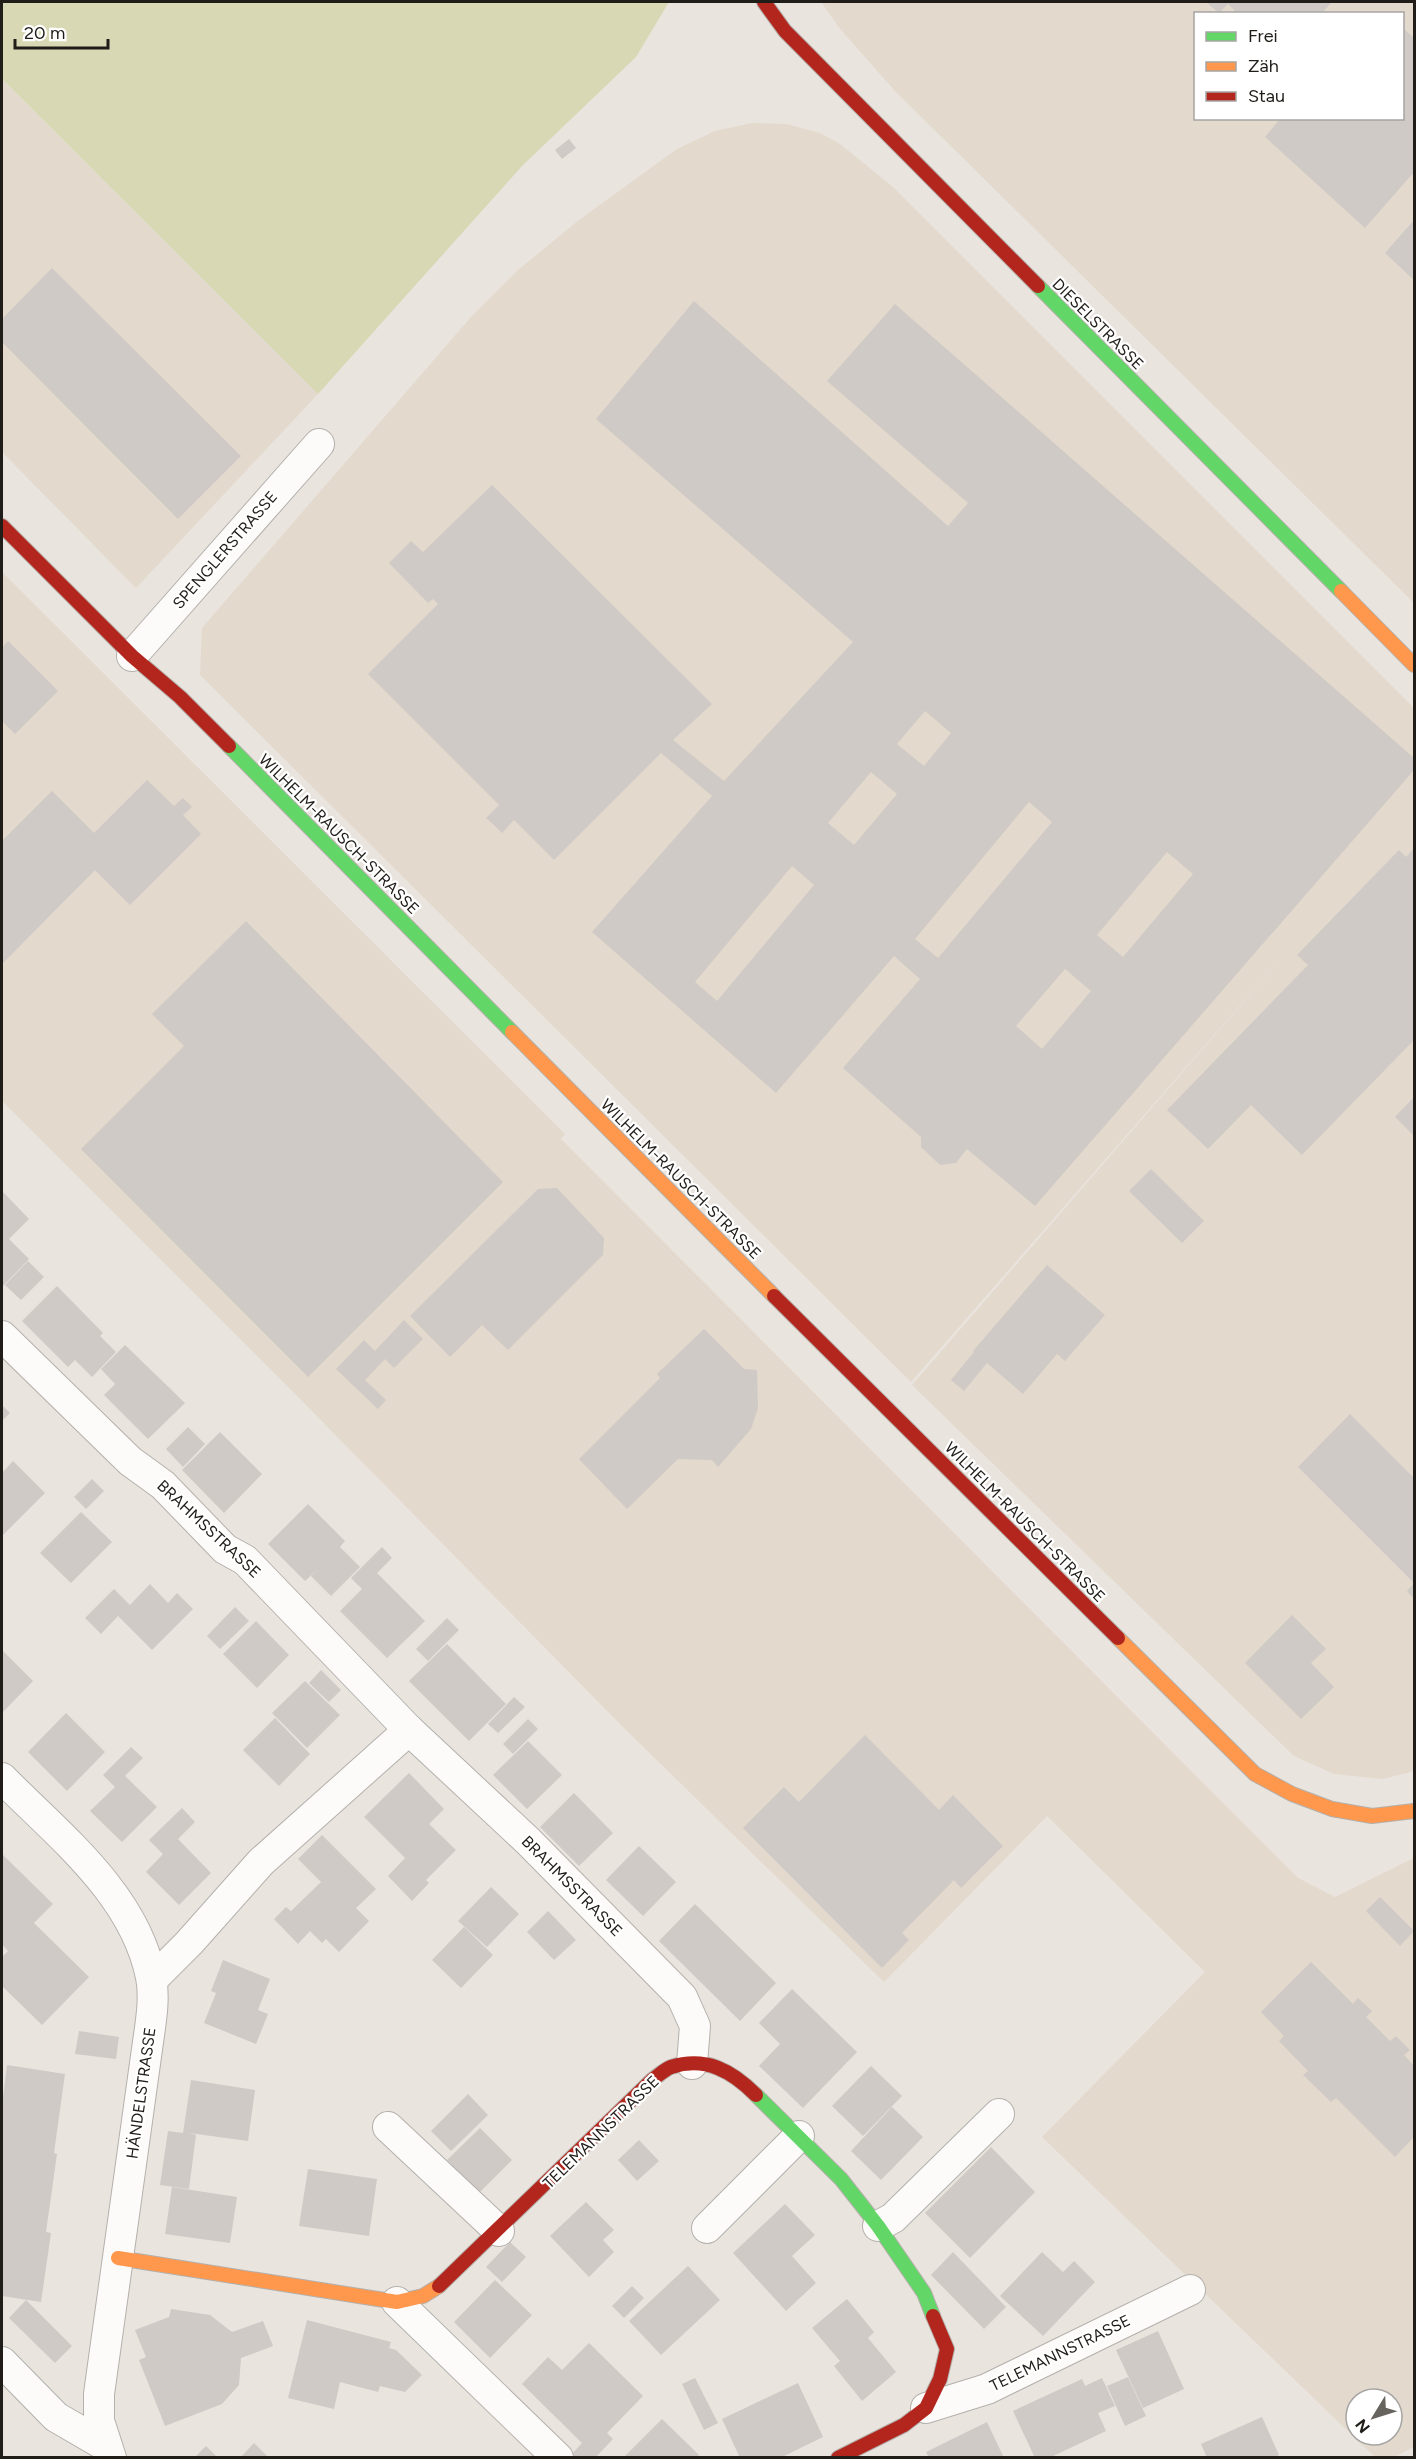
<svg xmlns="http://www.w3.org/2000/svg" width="1416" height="2459" font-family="Figtree,sans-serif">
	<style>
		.built { fill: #e3d9cd; fill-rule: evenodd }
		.green { fill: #d8d8b4 }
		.building { fill: #cfcac6; fill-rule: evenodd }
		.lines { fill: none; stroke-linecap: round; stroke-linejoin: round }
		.street-casing { stroke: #b4b0ab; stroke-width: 32 }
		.fast-casing { stroke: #b4b0ab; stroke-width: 16 }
		.slow-casing { stroke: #b4b0ab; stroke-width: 16 }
		.jam-casing { stroke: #b4b0ab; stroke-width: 16 }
		.street { stroke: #fcfbfa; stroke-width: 30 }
		.fast { stroke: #63d668; stroke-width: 14 }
		.slow { stroke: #ff974d; stroke-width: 14 }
		.jam { stroke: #b3261e; stroke-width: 14 }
		.labels { text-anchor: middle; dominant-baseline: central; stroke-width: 4.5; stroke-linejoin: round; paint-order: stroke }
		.street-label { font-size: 16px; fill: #201d19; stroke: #fff }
	</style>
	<rect width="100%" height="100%" fill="#eae4de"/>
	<g class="built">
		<path d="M821,2H1414V603L895,91L841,30ZM1196,14H1402V118H1196Z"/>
		<polygon points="2,79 318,394 136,588 2,452"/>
		<polygon points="752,123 786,124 820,133 840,144 893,187 1414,708 1414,1771 1383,1779 1334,1774 1294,1756 912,1385 1297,940 911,1382 200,675 202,628 471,317 518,270 579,220 677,149 715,131"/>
		<path d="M2,572L565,1134L561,1139L1298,1878L1335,1897L1414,1858V2447L1394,2457H1375L1042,2137L1205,1972L1047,1816L884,1982L626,1730L302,1401L2,1101ZM1356,2399H1392V2435H1356Z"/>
	</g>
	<polygon class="green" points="2,2 669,2 636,57 522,166 318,394 2,79"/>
	<g class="building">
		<polygon points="1206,2 1332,2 1321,14 1238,14 1228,4 1219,13"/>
		<polygon points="1402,27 1414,38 1414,172 1365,228 1265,137 1281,118 1402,118"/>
		<polygon points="569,139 576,148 562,159 555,150"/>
		<polygon points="1414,220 1414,280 1385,253"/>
		<polygon points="52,268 241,456 178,519 2,342 2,319"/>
		<path d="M694,301L948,526L968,503L827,381L895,304L1414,758V770L1035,1206L967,1149L956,1163L940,1165L921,1147V1137L843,1068L920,979L894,956L776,1093L592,932L712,796L661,753L554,860L514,820L502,833L494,825L486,818L499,805L368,674L438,604L433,599L428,603L389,563L411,541L423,552L492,485L712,704L673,740L724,781L853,642L596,419ZM925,711L951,733L924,766L897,744ZM871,772L897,794L854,845L828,823ZM1029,802L1052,822L938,958L915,939ZM1167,852L1193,874L1123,957L1097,935ZM792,866L814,885L717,1001L695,982ZM1065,969L1091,991L1042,1049L1016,1026Z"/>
		<polygon points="8,641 58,691 15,734 2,721 2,648"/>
		<polygon points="147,780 174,806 183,798 192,807 183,815 201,834 130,905 95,870 2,964 2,841 52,791 94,833"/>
		<polygon points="1414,848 1414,1040 1302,1155 1251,1105 1208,1149 1167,1110 1308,965 1297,955 1399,850 1406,857"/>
		<polygon points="246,921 503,1182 308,1377 81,1149 184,1046 152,1014"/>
		<polygon points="1414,1097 1414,1136 1395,1117"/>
		<polygon points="1151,1169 1204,1221 1182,1243 1129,1191"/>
		<polygon points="557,1188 604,1238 603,1255 508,1350 482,1325 450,1357 410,1316 538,1189"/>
		<polygon points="2,1191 29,1219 9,1239 29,1259 2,1287"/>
		<polygon points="28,1261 44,1277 21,1300 5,1285"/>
		<polygon points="1047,1265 1105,1315 1065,1361 1057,1354 1023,1394 987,1363 964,1391 951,1380 974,1352 973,1351"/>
		<polygon points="57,1286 103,1333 100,1336 116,1352 92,1377 75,1360 68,1367 22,1321"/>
		<polygon points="404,1320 423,1339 394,1368 385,1359 365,1380 386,1400 378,1409 336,1369 364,1340 375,1351"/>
		<polygon points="704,1329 744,1369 757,1370 758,1408 751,1429 718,1467 712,1460 678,1459 627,1509 579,1459 660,1378 657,1374"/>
		<polygon points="125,1345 185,1403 148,1439 104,1395 115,1384 101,1369"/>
		<polygon points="2,1405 10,1413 2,1421"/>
		<polygon points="1350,1414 1414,1478 1414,1583 1298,1467"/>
		<polygon points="188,1427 205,1444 183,1467 166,1449"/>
		<polygon points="220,1432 262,1474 224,1513 182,1470"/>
		<polygon points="13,1461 45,1493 2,1536 2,1473"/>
		<polygon points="92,1479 104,1491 86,1509 74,1497"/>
		<polygon points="308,1504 345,1541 340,1547 360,1567 331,1596 311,1576 318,1569 305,1581 268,1544"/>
		<polygon points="81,1512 112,1542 71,1583 40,1553"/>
		<polygon points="382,1547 392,1558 377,1573 425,1621 387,1658 340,1611 362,1589 351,1578"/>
		<polygon points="1414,1583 1414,1599 1407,1591"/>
		<polygon points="150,1584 168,1603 177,1593 193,1609 152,1650 118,1616 101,1634 85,1618 114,1589 130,1605"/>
		<polygon points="235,1607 249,1621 220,1649 207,1636"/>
		<polygon points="1292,1615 1326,1649 1311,1663 1334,1687 1301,1719 1245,1663"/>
		<polygon points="447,1618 459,1630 428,1661 416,1649"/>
		<polygon points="256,1621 289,1655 257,1688 223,1654"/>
		<polygon points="447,1644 506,1704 469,1741 409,1681"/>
		<polygon points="2,1650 33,1681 2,1713"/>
		<polygon points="321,1670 341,1690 329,1702 309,1683"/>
		<polygon points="305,1681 340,1715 307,1748 272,1713"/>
		<polygon points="514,1697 525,1707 498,1733 488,1724"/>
		<polygon points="66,1713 105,1752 67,1791 28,1752"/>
		<polygon points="275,1718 310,1754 279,1786 243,1750"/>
		<polygon points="528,1719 538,1729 513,1754 503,1744"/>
		<polygon points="865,1735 939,1810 953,1795 1003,1846 961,1888 954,1880 902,1933 909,1940 882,1968 743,1828 784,1787 799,1802"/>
		<polygon points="528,1741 562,1775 527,1809 493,1775"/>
		<polygon points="131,1747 143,1758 125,1776 157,1807 122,1842 90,1811 115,1787 103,1775"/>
		<polygon points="409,1773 444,1809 429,1824 456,1850 426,1880 429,1883 412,1901 388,1876 405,1858 364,1817"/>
		<polygon points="574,1793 613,1833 579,1866 540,1827"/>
		<polygon points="182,1808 195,1822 178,1839 211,1873 179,1905 146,1872 163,1854 149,1840"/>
		<polygon points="322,1835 376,1889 356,1908 369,1921 339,1952 326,1939 322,1943 310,1931 298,1944 274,1919 286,1907 291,1911 321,1882 298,1859"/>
		<polygon points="639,1846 676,1882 643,1916 606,1880"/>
		<polygon points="2,1854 53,1904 34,1923 89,1977 42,2025 2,1986 2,1957 8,1951 2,1944"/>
		<polygon points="491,1887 519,1914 487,1947 458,1921"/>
		<polygon points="1380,1897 1414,1931 1400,1946 1366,1911"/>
		<polygon points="695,1904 776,1983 740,2021 659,1941"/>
		<polygon points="548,1911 576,1940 554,1960 527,1932"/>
		<polygon points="464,1927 493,1955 461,1988 432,1960"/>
		<polygon points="223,1960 270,1979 258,2010 268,2014 256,2044 204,2023 216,1993 211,1991"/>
		<polygon points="1311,1962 1353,2004 1358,1998 1372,2011 1366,2017 1390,2041 1396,2036 1410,2050 1404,2055 1414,2066 1414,2137 1395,2157 1336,2098 1331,2102 1303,2075 1308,2071 1279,2041 1284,2036 1261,2012"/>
		<polygon points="792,1989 857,2052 803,2108 759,2066 780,2044 759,2023"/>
		<polygon points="79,2031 119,2037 116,2059 75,2054"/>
		<polygon points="7,2065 65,2074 54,2153 57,2154 46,2232 51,2233 41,2302 2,2296 2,2105"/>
		<polygon points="871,2066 902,2096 863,2136 832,2106"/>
		<polygon points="191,2080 255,2090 248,2141 189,2133 196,2135 189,2189 160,2185 168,2131 183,2133"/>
		<polygon points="468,2094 488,2115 451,2151 431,2131"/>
		<polygon points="892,2107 923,2137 881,2180 851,2151"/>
		<polygon points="480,2128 512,2160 479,2193 447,2160"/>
		<polygon points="639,2140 659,2161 637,2181 618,2160"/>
		<polygon points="991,2147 1035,2192 970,2258 925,2213"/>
		<polygon points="308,2169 377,2179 369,2236 299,2226"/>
		<polygon points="172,2187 237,2197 230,2243 165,2234"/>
		<polygon points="586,2202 614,2230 603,2240 614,2252 589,2277 550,2236"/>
		<polygon points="785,2204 815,2235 792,2256 816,2283 786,2311 733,2253"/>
		<polygon points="510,2242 526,2257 502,2282 486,2267"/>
		<polygon points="953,2252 1006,2307 984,2329 931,2275"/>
		<polygon points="1042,2252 1063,2272 1074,2261 1095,2282 1043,2336 1000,2296"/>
		<polygon points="688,2266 720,2300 661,2355 629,2321"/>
		<polygon points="495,2280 532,2315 490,2358 454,2322"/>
		<polygon points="632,2286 644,2298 624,2318 612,2306"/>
		<polygon points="847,2299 874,2332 868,2338 896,2372 862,2401 834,2366 840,2361 812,2328"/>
		<polygon points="26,2300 72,2346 55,2363 9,2318"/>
		<polygon points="171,2309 210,2315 232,2332 263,2321 273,2346 241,2358 239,2385 222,2404 165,2426 139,2360 146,2357 135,2330 169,2317"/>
		<polygon points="307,2320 391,2342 389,2348 396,2350 422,2375 405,2392 380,2386 378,2392 340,2382 334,2409 288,2398"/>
		<polygon points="1158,2331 1184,2389 1143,2408 1116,2350"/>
		<polygon points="589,2343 643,2396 607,2433 613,2439 595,2458 573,2458 571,2455 582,2443 522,2384 548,2357 562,2370"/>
		<polygon points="1128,2377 1146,2416 1125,2426 1107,2386"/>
		<polygon points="695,2378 718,2423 704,2430 682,2384"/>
		<polygon points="1102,2378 1115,2406 1098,2413 1106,2431 1049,2458 1035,2458 1013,2411 1082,2379 1085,2386"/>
		<polygon points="798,2383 823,2437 780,2458 740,2458 722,2419"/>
		<polygon points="1262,2417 1279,2455 1273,2458 1207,2458 1201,2444"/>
		<polygon points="662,2419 699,2455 697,2458 623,2458"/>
		<polygon points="987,2422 1004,2458 929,2458 926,2452"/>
		<polygon points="254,2443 269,2458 240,2458"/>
		<polygon points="206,2446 218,2458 194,2458"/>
	</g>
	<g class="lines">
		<g class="street-casing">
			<g id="street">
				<polyline points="132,656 319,444"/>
				<polyline points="2,1336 130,1461 163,1485 225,1549 245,1560 409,1730 261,1862 189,1943 152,1980"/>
				<polyline points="409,1730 528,1841 682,1997 695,2026 692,2064"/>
				<path d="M2,1778C59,1836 134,1893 151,1977C155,1998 151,2021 148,2042L99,2394V2421L111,2458"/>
				<polyline points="388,2127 499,2231"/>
				<polyline points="878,2226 893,2218 999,2114"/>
				<polyline points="707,2228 799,2136"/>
				<polyline points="397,2302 558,2458"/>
				<polyline points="2,2362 56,2417 106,2446"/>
				<polyline points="926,2408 987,2389 1190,2290"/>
			</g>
		</g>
		<g class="fast-casing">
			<g id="fast">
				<polyline points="1038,286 1341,591"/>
				<polyline points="229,746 512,1032"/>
				<polyline points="756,2095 841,2179 878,2226 924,2293 933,2316"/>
			</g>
		</g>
		<g class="slow-casing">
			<g id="slow">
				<polyline points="1341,591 1414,665"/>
				<polyline points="512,1032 774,1296"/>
				<polyline points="1118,1638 1255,1774 1292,1794 1332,1809 1372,1816 1414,1811"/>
				<polyline points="118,2258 397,2302 423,2296 439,2286"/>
			</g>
		</g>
		<g class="jam-casing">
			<g id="jam">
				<polyline points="764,2 785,31 1038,286"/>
				<polyline points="2,526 132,656 180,697 229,746"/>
				<polyline points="774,1296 1118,1638"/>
				<path d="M439,2286L652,2080C658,2076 665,2069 671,2067C706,2056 732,2071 756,2095"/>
				<polyline points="838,2458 904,2425 926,2408 940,2379 947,2349 933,2316"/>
			</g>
		</g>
		<use href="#street" class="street"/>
		<use href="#fast" class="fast"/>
		<use href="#slow" class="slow"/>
		<use href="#jam" class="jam"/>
	</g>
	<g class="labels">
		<g class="street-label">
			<text transform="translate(1098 324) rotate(45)">DIESELSTRASSE</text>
			<text transform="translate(225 550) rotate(-49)">SPENGLERSTRASSE</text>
			<text transform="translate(339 834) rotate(45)">WILHELM-RAUSCH-STRASSE</text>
			<text transform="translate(681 1179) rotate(45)">WILHELM-RAUSCH-STRASSE</text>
			<text transform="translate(1025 1522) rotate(45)">WILHELM-RAUSCH-STRASSE</text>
			<text transform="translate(209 1529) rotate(43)">BRAHMSSTRASSE</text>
			<text transform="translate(572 1886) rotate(45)">BRAHMSSTRASSE</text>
			<text transform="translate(141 2093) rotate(-82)">HÄNDELSTRASSE</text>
			<text transform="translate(601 2132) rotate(-44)">TELEMANNSTRASSE</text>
			<text transform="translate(1060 2353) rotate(-26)">TELEMANNSTRASSE</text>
		</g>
	</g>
	<rect width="1416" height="2459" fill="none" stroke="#201d19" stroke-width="6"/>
	<rect x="1194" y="12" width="210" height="108" fill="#ffffff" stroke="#a6a5a3" stroke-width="1.5"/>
	<rect x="1206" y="32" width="30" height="9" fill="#63d668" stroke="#a6a5a3" stroke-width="1.5"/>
	<text x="1248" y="42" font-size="18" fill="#201d19">Frei</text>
	<rect x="1206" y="62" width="30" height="9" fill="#ff974d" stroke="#a6a5a3" stroke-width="1.5"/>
	<text x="1248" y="72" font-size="18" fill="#201d19">Zäh</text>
	<rect x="1206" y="92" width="30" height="9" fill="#b3261e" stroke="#a6a5a3" stroke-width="1.5"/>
	<text x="1248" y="102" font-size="18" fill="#201d19">Stau</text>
	<g transform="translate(1374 2417) rotate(232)"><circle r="28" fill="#ffffff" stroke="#a6a5a3" stroke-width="1.5"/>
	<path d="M0-4.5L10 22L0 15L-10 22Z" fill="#67635e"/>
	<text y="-9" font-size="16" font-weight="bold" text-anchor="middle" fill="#201d19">N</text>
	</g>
	<path d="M15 39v9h93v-9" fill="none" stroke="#201d19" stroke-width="3"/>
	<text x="24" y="39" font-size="18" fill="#201d19" stroke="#ffffff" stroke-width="4.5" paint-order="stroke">20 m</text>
</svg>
